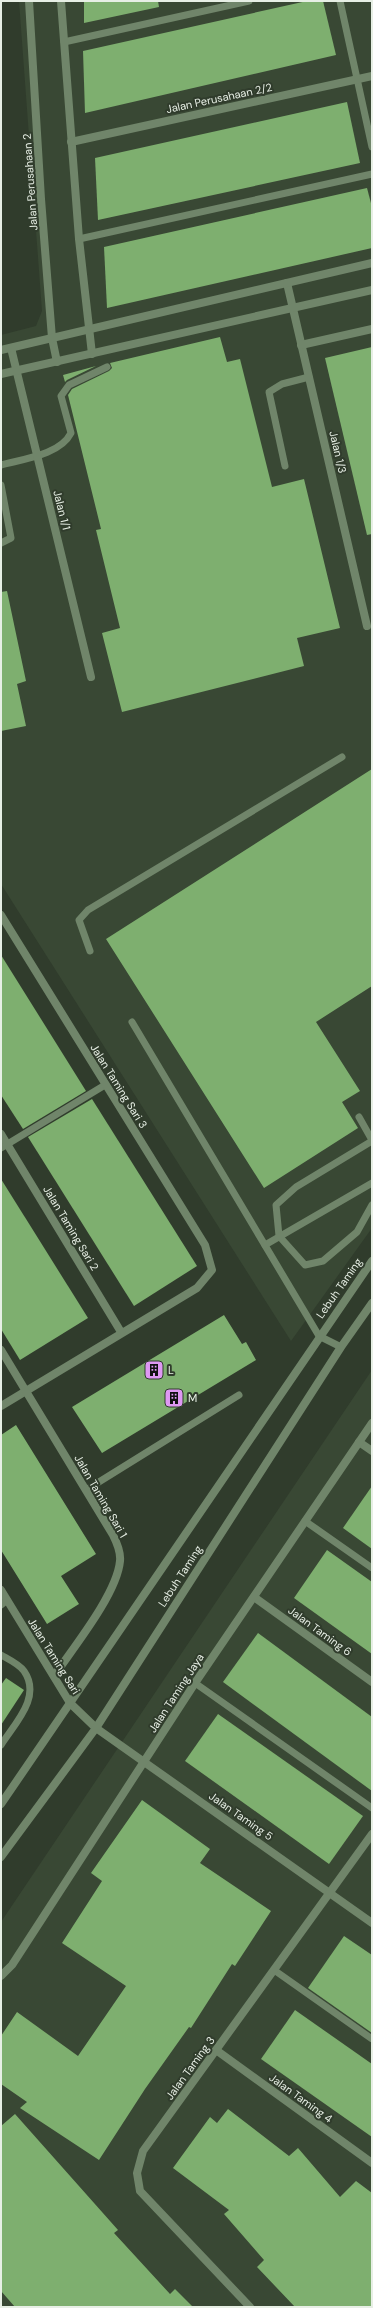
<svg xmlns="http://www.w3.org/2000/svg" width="373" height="2308" font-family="'DM Sans',sans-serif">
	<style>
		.built { fill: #394834 }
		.building { fill: #7eaf6f }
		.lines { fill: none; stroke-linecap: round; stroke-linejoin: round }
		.service { stroke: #70856a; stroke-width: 7 }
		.minor { stroke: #70856a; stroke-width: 8 }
		.tertiary { stroke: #70856a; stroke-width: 8 }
		.labels { text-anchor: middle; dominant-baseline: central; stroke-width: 4; stroke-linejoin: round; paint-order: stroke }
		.street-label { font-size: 11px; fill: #e7efe5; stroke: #303c2c }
		.poi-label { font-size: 11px; fill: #e7efe5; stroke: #303c2c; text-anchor: start }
	</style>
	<rect width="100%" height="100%" fill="#303c2c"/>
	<g class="built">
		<polygon points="19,1 372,1 372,1228 291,1341 1,884 1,335 36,326 42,311"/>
		<polygon points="372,1370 372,2307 1,2307 1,1922"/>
	</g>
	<g class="building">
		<polygon points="84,1 158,1 159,7 84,23"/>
		<polygon points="307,1 323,1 336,55 85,113 83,51"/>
		<polygon points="347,102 360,163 98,220 95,158"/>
		<polygon points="367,188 372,207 372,248 107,308 104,247"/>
		<polygon points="220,337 227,362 240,359 272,487 304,479 340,628 297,638 304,666 122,712 102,633 120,628 96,530 101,529 68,395 72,389 109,371 112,368 110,363"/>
		<polygon points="372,347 372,534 367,535 325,358"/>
		<polygon points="96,366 67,380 65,382 63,375"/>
		<polygon points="7,591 26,681 17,684 26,726 1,731 1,592"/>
		<polygon points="372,769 372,986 316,1022 360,1091 342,1102 358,1128 264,1188 106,939"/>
		<polygon points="1,955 86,1091 23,1129 1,1095"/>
		<polygon points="92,1099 197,1266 134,1306 28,1137"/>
		<polygon points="1,1179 88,1318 20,1360 1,1329"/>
		<polygon points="224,1315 242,1344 246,1342 256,1360 102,1453 72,1407"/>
		<polygon points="16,1425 96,1554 61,1576 79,1604 47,1624 1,1550 1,1435"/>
		<polygon points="372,1486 372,1549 343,1528"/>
		<polygon points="327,1550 372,1582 372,1654 294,1598"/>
		<polygon points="258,1633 372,1717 372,1791 223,1682"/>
		<polygon points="6,1678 24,1690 1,1725 1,1685"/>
		<polygon points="218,1714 363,1816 329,1864 185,1761"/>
		<polygon points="142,1800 210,1849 200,1863 271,1911 235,1966 232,1964 191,2028 189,2027 145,2089 99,2160 20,2108 27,2102 1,2084 1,2036 17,2012 78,2056 126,1986 62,1943 102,1881 91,1873"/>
		<polygon points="344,1936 372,1955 372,2033 308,1988"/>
		<polygon points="295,2010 372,2064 372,2137 261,2059"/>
		<polygon points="228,2109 289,2156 298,2148 340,2197 356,2181 372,2193 372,2307 295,2307 257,2267 264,2260 224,2214 229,2210 173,2168 210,2117 217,2123"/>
		<polygon points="15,2114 118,2230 114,2233 170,2294 175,2289 193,2307 15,2307 1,2291 1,2126"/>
	</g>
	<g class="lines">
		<g class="service">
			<polyline points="340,1 372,147"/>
			<polyline points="64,42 249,1"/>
			<polyline points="79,239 372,174"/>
			<path d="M1,465C23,459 60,455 71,433L61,396L69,385L107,367"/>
			<polyline points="285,466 269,392 282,384 309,377"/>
			<polyline points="1,485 11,538 1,543"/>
			<polyline points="90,951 79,920 88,910 342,757"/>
			<polyline points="132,1022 319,1336 341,1347"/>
			<polyline points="359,1117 372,1140"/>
			<polyline points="372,1141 296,1187 276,1205 279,1236 305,1265 323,1261 357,1232 372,1205"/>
			<polyline points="1,1148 105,1085"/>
			<polyline points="265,1245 372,1183"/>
			<polyline points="86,1490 239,1395"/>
			<polyline points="305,1521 372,1568"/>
			<polyline points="1,1605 7,1600"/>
			<path d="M1,1655C8,1659 19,1664 24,1671C42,1697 15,1723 1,1745"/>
			<polyline points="195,1683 372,1808"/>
			<polyline points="274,1970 372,2039"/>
		</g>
		<g class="minor">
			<polyline points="29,1 41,199 52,338 57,362"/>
			<polyline points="61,1 79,239 92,354"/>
			<polyline points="71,142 372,76"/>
			<polyline points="287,283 367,626"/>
			<polyline points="301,345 372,329"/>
			<polyline points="11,348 91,677"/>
			<polyline points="1,915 205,1245 212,1270 197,1288 1,1406"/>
			<polyline points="1,1134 121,1332"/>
			<path d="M1,1350L113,1535C117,1543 121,1552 120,1561C117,1594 73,1648 54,1676"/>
			<polyline points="359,1442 372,1451"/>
			<polyline points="1,1590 70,1703 96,1728 372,1923"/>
			<polyline points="254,1597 372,1682"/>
			<polyline points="1,1804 372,1261"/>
			<polyline points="1,1857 96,1728 341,1347 372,1303"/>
			<polyline points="1,1976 12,1965 195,1683 372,1423"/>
			<polyline points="216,2050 372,2163"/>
			<polyline points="250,2307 140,2191 137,2173 143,2151 372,1834"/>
		</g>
		<g class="tertiary">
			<polyline points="1,350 372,263"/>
			<polyline points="1,374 372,290"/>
		</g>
	</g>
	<defs>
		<g id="building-square" transform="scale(1)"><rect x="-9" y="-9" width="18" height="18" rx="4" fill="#de98f2" stroke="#303c2c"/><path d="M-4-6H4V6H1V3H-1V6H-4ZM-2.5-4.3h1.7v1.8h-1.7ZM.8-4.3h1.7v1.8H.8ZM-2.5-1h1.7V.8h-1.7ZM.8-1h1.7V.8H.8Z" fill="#111"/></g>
	</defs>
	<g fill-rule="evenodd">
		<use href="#building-square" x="154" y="1370"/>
		<use href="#building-square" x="174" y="1398"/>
	</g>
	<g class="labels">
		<g class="street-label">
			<text transform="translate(219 98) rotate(-12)">Jalan Perusahaan 2/2</text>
			<text transform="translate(30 182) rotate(-94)">Jalan Perusahaan 2</text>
			<text transform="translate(338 452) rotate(77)">Jalan 1/3</text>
			<text transform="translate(62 510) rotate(76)">Jalan 1/1</text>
			<text transform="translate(119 1086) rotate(58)">Jalan Taming Sari 3</text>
			<text transform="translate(71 1228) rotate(59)">Jalan Taming Sari 2</text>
			<text transform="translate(339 1288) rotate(-55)">Lebuh Taming</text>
			<text transform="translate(101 1496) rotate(60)">Jalan Taming Sari 1</text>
			<text transform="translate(180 1576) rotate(-57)">Lebuh Taming</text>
			<text transform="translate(320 1631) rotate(36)">Jalan Taming 6</text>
			<text transform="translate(54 1656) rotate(58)">Jalan Taming Sari</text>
			<text transform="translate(176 1693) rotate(-57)">Jalan Taming Jaya</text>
			<text transform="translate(241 1816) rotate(35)">Jalan Taming 5</text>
			<text transform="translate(190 2068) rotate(-54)">Jalan Taming 3</text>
			<text transform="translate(301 2098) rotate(36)">Jalan Taming 4</text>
		</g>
		<g class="poi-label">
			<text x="168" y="1370">L</text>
			<text x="188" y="1398">M</text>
		</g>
	</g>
	<rect width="373" height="2308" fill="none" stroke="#e7efe5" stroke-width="4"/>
</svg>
